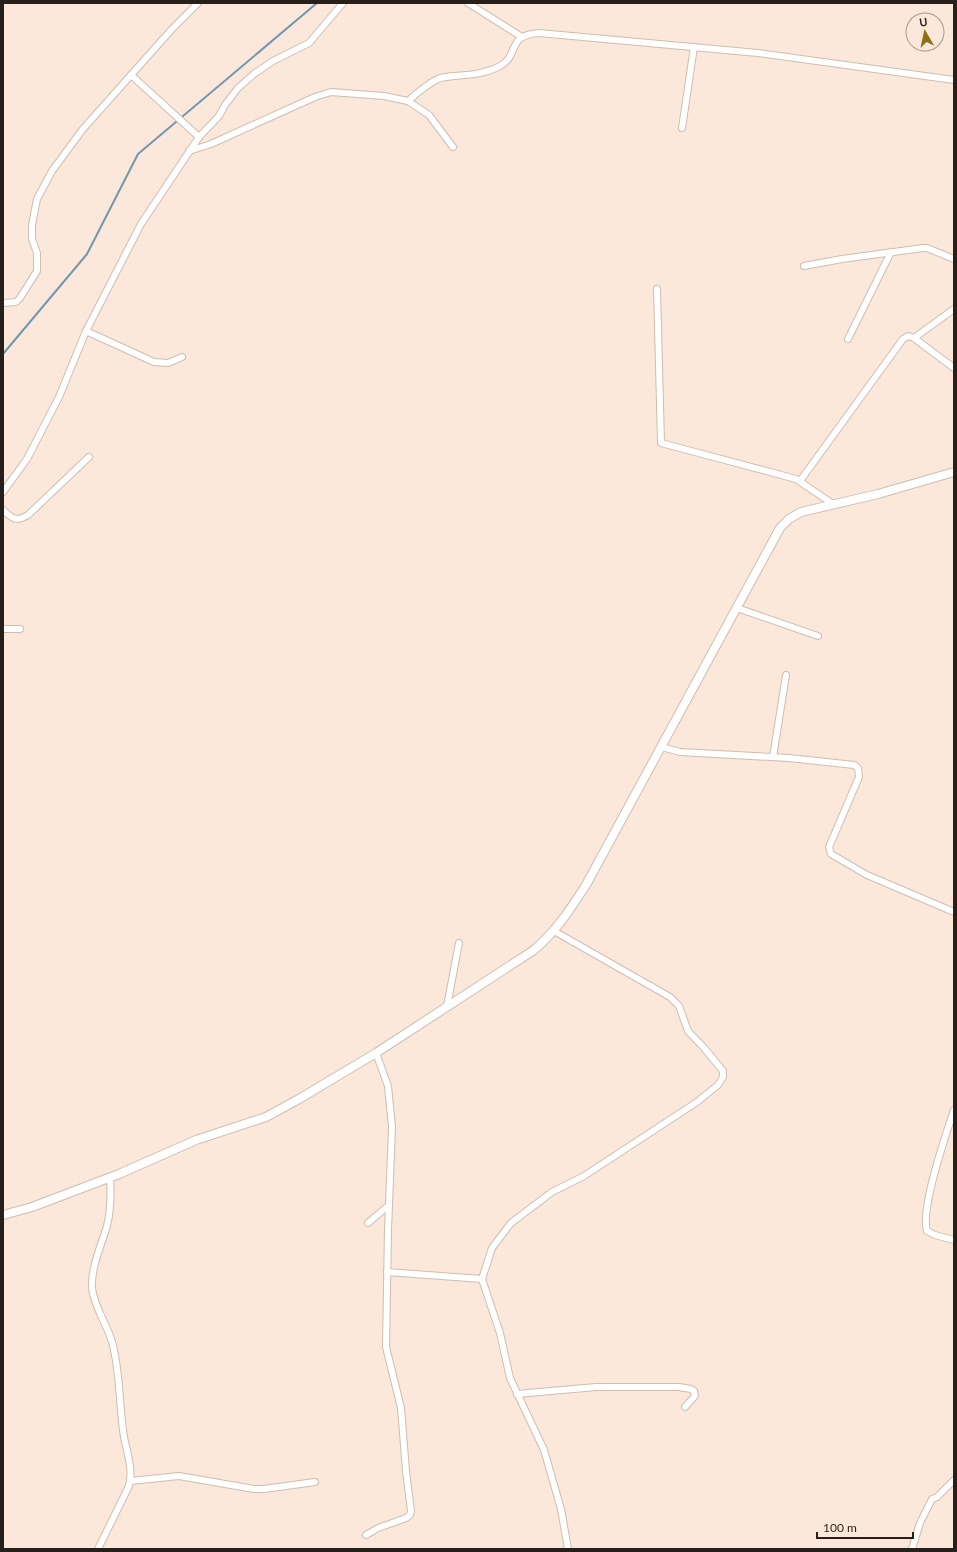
<svg xmlns="http://www.w3.org/2000/svg" width="957" height="1552" font-family="Lato,sans-serif">
	<style>
		.lines { fill: none; stroke-linecap: round; stroke-linejoin: round }
		.stream { stroke: #7297ae; stroke-width: 2 }
		.minor-casing { stroke: #d0bdb0; stroke-width: 8 }
		.tertiary-casing { stroke: #d0bdb0; stroke-width: 10 }
		.minor { stroke: #fff; stroke-width: 6 }
		.tertiary { stroke: #fff; stroke-width: 8 }
	</style>
	<rect width="100%" height="100%" fill="#fbe8da"/>
	<g class="lines">
		<polyline class="stream" points="3,354 87,254 138,154 317,3"/>
		<g class="minor-casing">
			<g id="minor">
				<polyline points="468,3 522,37"/>
				<path d="M408,101C417,93 427,84 438,79C442,77 448,77 453,76C469,75 485,74 500,66C520,55 506,35 539,33L758,53L954,80"/>
				<polyline points="682,128 694,47"/>
				<polyline points="199,137 219,116 225,105 238,88 254,74 273,61 309,43 343,3"/>
				<polyline points="189,151 211,144 315,97 331,92 384,96 408,101 429,115 453,147"/>
				<polyline points="804,266 842,259 923,248 927,248 954,259"/>
				<polyline points="657,289 661,443 796,479 833,504"/>
				<polyline points="3,303 16,302 20,298 37,271 37,253 32,239 32,225 37,199 52,171 83,129 172,29 198,3"/>
				<polyline points="86,331 154,362 168,363 182,357"/>
				<polyline points="914,338 954,309"/>
				<polyline points="848,339 891,252"/>
				<polyline points="800,481 903,339 908,336 914,338 954,368"/>
				<polyline points="3,492 27,459 59,397 86,331 141,224 199,137 131,75"/>
				<path d="M3,510C13,519 16,522 28,515L89,457"/>
				<polyline points="737,608 818,636"/>
				<polyline points="3,629 20,629"/>
				<polyline points="662,747 680,752 789,758 854,765 858,768 859,777 829,847 831,854 867,875 954,912"/>
				<polyline points="773,757 786,675"/>
				<polyline points="447,1006 459,943"/>
				<path d="M954,1110C946,1134 920,1209 927,1231L935,1235L954,1240"/>
				<polyline points="368,1223 389,1205"/>
				<polyline points="387,1272 482,1279 492,1248 511,1223 552,1192 584,1176 697,1102 718,1085 723,1077 723,1071 705,1049 688,1031 679,1006 670,997 554,931"/>
				<polyline points="482,1279 500,1333 510,1378 544,1450 561,1509 568,1549"/>
				<polyline points="517,1394 596,1387 679,1387 691,1389 694,1391 695,1396 685,1407"/>
				<polyline points="130,1481 179,1476 254,1489 264,1489 315,1482"/>
				<polyline points="366,1535 378,1528 406,1518 410,1515 411,1511 406,1471 401,1408 386,1347 388,1230 392,1127 388,1086 376,1053"/>
				<path d="M98,1549L129,1486C134,1467 125,1449 123,1430C119,1401 120,1370 112,1342C107,1324 94,1307 92,1288C91,1267 101,1246 107,1226C111,1210 111,1194 110,1178"/>
				<polyline points="912,1549 920,1523 932,1499 937,1497 954,1480"/>
			</g>
		</g>
		<g class="tertiary-casing">
			<path id="tertiary" d="M3,1215L32,1207L119,1174L196,1140L266,1117L299,1099L376,1053L534,950C557,930 569,911 586,885L780,528L789,519L801,512L878,494L954,472"/>
		</g>
		<use href="#minor" class="minor"/>
		<use href="#tertiary" class="tertiary"/>
	</g>
	<rect width="957" height="1552" fill="none" stroke="#261f1a" stroke-width="8"/>
	<g transform="translate(925 32) rotate(351)"><circle r="19" fill="#fbe8da" stroke="#a6988d"/>
	<path d="M0-3L7 15L0 10L-7 15Z" fill="#8b7215"/>
	<text y="-6" font-size="11" font-weight="bold" text-anchor="middle" fill="#261f1a">U</text>
	</g>
	<path d="M817 1532v6h96v-6" fill="none" stroke="#261f1a" stroke-width="2"/>
	<text x="823" y="1532" font-size="12" fill="#261f1a" stroke="#fbe8da" stroke-width="3" paint-order="stroke">100 m</text>
</svg>
